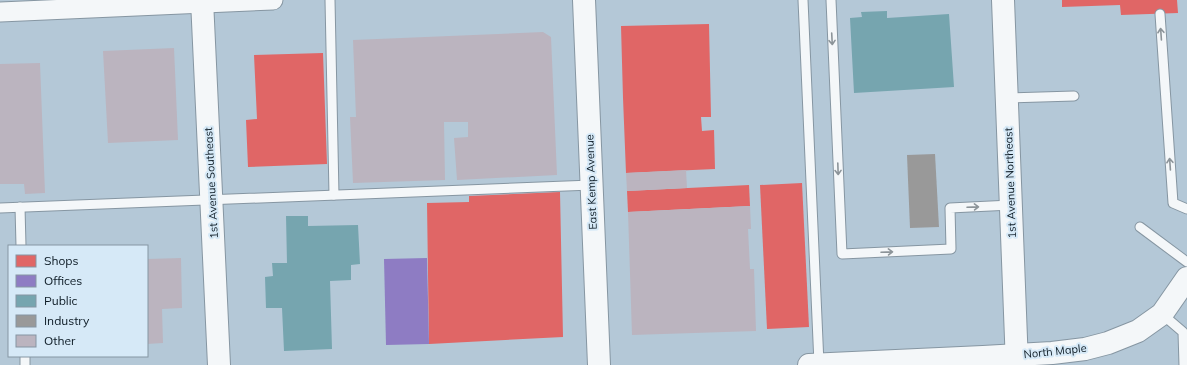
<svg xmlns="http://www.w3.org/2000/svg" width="1187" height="365" font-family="Mulish,sans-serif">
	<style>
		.shops { fill: #e06666 }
		.offices { fill: #8e7cc3 }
		.public { fill: #76a5af }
		.industry { fill: #999 }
		.building { fill: #bbb4bf }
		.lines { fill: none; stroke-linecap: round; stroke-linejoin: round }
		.service-casing { stroke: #8696a2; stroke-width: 11 }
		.minor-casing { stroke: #8696a2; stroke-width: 21 }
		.tertiary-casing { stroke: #8696a2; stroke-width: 24 }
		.secondary-casing { stroke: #8696a2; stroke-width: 24 }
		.service { stroke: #f4f7f9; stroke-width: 9 }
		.minor { stroke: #f4f7f9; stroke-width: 19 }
		.tertiary { stroke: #f4f7f9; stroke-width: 22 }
		.secondary { stroke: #f4f7f9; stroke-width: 22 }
		.oneway { stroke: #8c9499 }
		.labels { text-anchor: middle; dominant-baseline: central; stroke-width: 4; stroke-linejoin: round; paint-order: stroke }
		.street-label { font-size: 11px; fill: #0c1a24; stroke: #d6e9f7 }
	</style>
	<rect width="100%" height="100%" fill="#b4c8d7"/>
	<g class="shops">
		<polygon points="1062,0 1177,0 1178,13 1121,15 1120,5 1062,7"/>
		<polygon points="709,24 711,117 701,117 702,131 714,130 715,169 626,173 623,98 621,26"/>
		<polygon points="323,53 327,164 248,167 246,120 257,119 254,55"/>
		<polygon points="802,183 809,327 767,329 760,185"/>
		<polygon points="749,185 750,206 628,212 627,191"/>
		<polygon points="560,192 563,337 429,344 427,203 469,202 469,196"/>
	</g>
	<polygon class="offices" points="427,258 429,344 386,345 384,259"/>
	<g class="public">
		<polygon points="887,11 887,18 949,14 954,87 854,93 850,18 862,17 861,12"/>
		<polygon points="286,216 308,216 308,226 358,225 360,264 351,265 351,280 330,281 332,349 284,351 282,308 266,308 265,277 273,276 272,263 287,263"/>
	</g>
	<polygon class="industry" points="935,154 939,227 910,228 907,155"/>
	<g class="building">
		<polygon points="543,32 551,37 557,175 457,180 454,138 468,137 468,122 444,122 445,180 353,183 350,117 356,117 353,40"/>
		<polygon points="174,48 178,140 108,143 103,51"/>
		<polygon points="40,63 45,193 25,194 24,184 0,184 0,64"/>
		<polygon points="686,170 687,188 627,191 626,173"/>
		<polygon points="750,206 751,229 748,229 750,269 754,269 756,331 632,335 628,212"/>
		<polygon points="181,258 182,308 162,309 163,343 147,344 147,259"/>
	</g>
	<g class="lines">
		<g class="service-casing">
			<g id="service">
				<polyline points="330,0 334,195"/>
				<polyline points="803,0 819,364"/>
				<polyline points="831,0 842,254 951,249 950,208 1011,205"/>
				<polyline points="1160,14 1173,203 1187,209"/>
				<polyline points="1007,98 1074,96"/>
				<polyline points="20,207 21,246"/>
				<polyline points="0,208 592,185"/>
				<polyline points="1140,227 1187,262"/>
				<polyline points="1162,314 1183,332 1184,365"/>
				<polyline points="25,356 25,365"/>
			</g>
		</g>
		<g class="minor-casing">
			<polyline id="minor" points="0,12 273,0"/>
		</g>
		<g class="tertiary-casing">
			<g id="tertiary">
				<polyline points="202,0 219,365"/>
				<polyline points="584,0 599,365"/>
				<polyline points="809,365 983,357 1052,353 1085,349 1108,343 1138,331 1162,314 1187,278"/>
			</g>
		</g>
		<g class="secondary-casing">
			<polyline id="secondary" points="1003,0 1017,365"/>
		</g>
		<use href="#service" class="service"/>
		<use href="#minor" class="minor"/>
		<use href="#tertiary" class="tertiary"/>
		<use href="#secondary" class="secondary"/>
	</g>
	<defs><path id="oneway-shaft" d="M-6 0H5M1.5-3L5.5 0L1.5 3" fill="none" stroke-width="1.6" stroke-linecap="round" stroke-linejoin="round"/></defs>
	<g class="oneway">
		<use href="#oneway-shaft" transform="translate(1161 34) rotate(-94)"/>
		<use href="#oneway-shaft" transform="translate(832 39) rotate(87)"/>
		<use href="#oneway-shaft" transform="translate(1170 164) rotate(-94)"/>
		<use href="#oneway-shaft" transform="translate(838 169) rotate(88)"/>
		<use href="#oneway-shaft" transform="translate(973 207) rotate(-2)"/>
		<use href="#oneway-shaft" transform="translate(887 252) rotate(-2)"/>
	</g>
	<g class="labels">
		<g class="street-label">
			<text transform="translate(591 182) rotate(-92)">East Kemp Avenue</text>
			<text transform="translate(211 183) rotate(-93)">1st Avenue Southeast</text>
			<text transform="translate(1010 183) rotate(-92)">1st Avenue Northeast</text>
			<text transform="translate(1055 351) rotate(-6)">North Maple</text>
		</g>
	</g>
	<rect x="8" y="245" width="140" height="112" fill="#d6e9f7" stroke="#8596a3"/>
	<rect x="16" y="255" width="20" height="12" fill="#e06666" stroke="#8596a3"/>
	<text x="44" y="265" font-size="12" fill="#0c1a24">Shops</text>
	<rect x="16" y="275" width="20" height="12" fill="#8e7cc3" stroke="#8596a3"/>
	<text x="44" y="285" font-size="12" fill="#0c1a24">Offices</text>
	<rect x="16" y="295" width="20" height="12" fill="#76a5af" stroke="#8596a3"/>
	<text x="44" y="305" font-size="12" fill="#0c1a24">Public</text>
	<rect x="16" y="315" width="20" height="12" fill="#999999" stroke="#8596a3"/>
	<text x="44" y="325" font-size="12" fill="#0c1a24">Industry</text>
	<rect x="16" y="335" width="20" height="12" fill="#bbb4bf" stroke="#8596a3"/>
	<text x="44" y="345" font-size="12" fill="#0c1a24">Other</text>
</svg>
